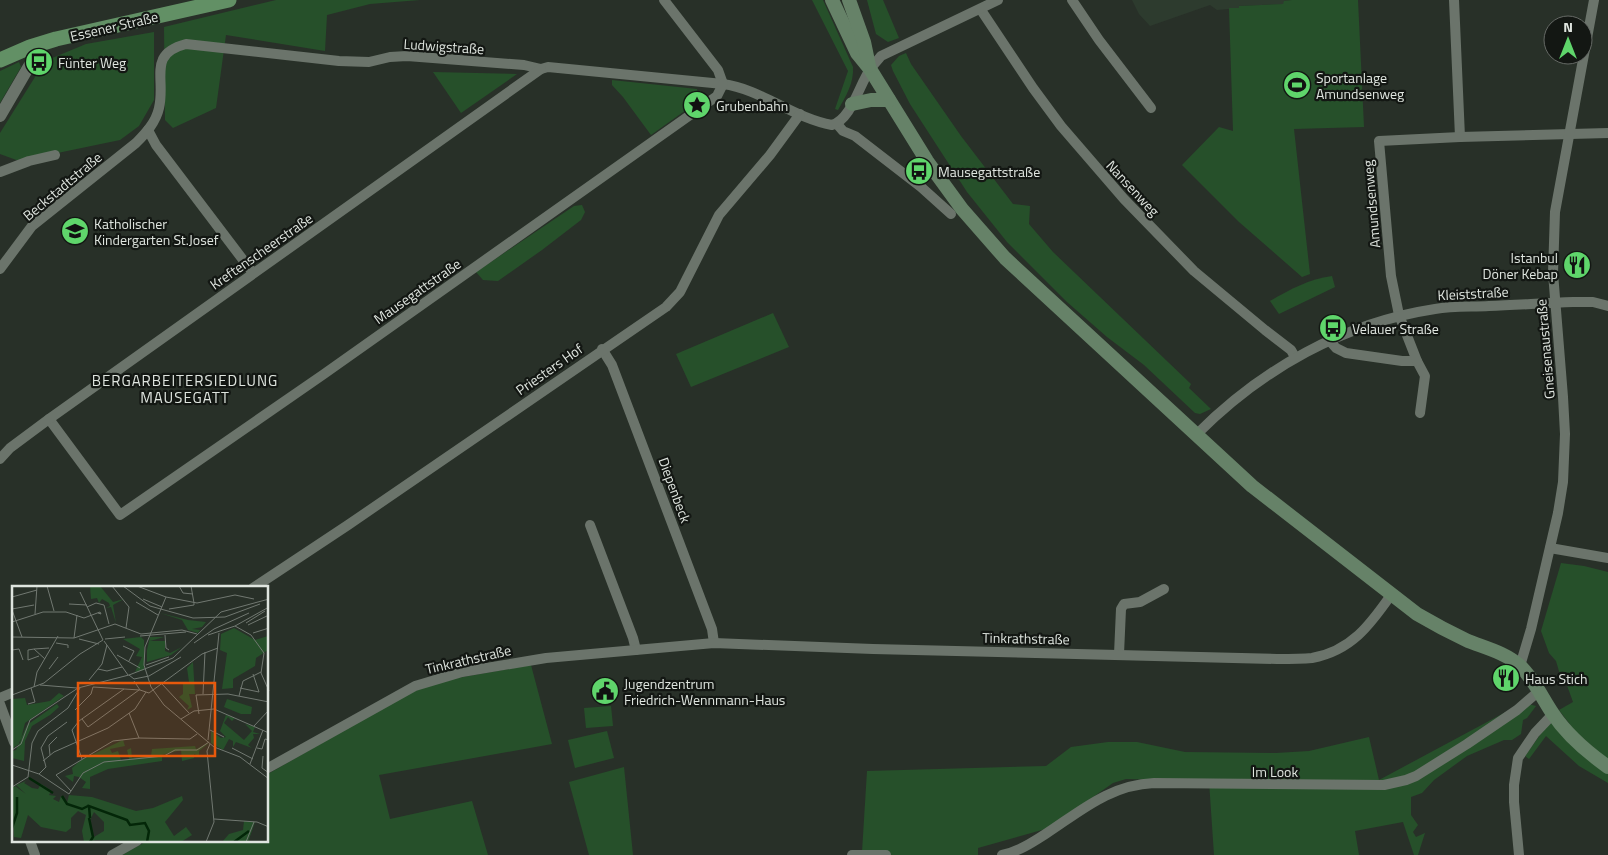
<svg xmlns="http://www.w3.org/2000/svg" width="1608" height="855" font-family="'Titillium Web',sans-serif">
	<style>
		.built { fill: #2d3b2e }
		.green { fill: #26502a }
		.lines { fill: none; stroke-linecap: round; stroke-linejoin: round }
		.minor { stroke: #6b746b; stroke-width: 10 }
		.tertiary { stroke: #6b746b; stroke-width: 12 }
		.secondary { stroke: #668268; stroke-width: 14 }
		.primary { stroke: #629065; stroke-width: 15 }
		.labels { text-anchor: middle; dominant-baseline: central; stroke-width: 4.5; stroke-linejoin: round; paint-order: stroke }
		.street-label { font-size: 14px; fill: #dfe5df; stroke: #131713 }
		.poi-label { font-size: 14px; fill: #dfe5df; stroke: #131713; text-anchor: start }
		.neighbourhood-label { font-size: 15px; letter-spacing: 1px; fill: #dfe5df; stroke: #131713 }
		.inset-river { fill: none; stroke: #032608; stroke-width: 2.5 }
		.inset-road { fill: none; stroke: #717871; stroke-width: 1 }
		.view { fill: #e8590c; fill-opacity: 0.15; stroke: #e8590c; stroke-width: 2.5 }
		.inset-edge { fill: none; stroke: #dfe5df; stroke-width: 2.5 }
	</style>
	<rect width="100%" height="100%" fill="#283028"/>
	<polygon class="built" points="1132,0 1292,0 1284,1 1284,4 1239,6 1239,8 1217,10 1210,5 1150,26 1139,14"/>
	<g class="green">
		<polygon points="276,0 420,0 370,4 327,15 325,51 226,35 216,108 173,128 165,120 164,27"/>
		<path d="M812,0H823L853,67C854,83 846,96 838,110L835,109L848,71Z"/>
		<polygon points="867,0 883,0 899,38 888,42 876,34"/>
		<polygon points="1292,0 1358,0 1364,127 1294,129 1310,274 1302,277 1239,222 1182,165 1219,127 1233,131 1229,8 1239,8 1239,6 1283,4 1284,1"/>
		<polygon points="154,32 154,100 139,126 120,140 19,161 0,154 0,133 45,61 86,44"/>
		<polygon points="906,53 911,64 961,136 1013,204 1030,206 1029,224 1053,252 1191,384 1189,388 1211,409 1200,414 1195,413 1144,365 1107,337 1067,302 1007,242 967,192 910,104 893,71 891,65 899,56"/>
		<polygon points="19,62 21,67 0,103 0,71"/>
		<polygon points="433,72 517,74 461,113"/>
		<polygon points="612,80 697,89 700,100 651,135 623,97 612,85"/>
		<polygon points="582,205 585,212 581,220 542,250 498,281 483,280 476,272 574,206"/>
		<path d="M1332,276L1335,287L1279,314L1270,301C1291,289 1309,279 1332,276Z"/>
		<polygon points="773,313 789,347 691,387 676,354"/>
		<polygon points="1561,563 1584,566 1608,572 1608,760 1575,731 1559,710 1573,702 1564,677 1561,678 1556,661 1549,653 1541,631"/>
		<polygon points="531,665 552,744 379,775 390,819 472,801 488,855 122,855 147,841 268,841 268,774 409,693 446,680"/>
		<polygon points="1528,704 1536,706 1527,718 1523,720 1521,734 1512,740 1504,740 1467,756 1434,780 1422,793 1411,797 1411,815 1418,825 1413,832 1416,837 1425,833 1418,855 1414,855 1403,822 1355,831 1359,855 1214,855 1209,781 1126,779 1113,783 1049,828 978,848 978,855 863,855 862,852 867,771 1046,766 1071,747 1108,742 1137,742 1185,752 1276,753 1309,751 1369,737 1379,780 1515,707"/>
		<polygon points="611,706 613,726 586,728 584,708"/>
		<polygon points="1553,721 1608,773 1608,783 1579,766 1546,736 1529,759 1525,756 1545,728"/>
		<polygon points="607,731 614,758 575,768 568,740"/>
		<polygon points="624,767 633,855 589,855 569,782"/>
	</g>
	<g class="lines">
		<g class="minor">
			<polyline points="664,0 718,70 723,84"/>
			<polyline points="1072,0 1099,40 1151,108"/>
			<polyline points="1454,0 1460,137"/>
			<polyline points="981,10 1033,88 1061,126 1124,199 1194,271 1265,330 1291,350 1295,357"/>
			<polyline points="837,124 843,131 855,136 921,187 951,214"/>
			<polyline points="148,130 156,145 253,273"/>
			<polyline points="0,172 29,161 55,155"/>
			<path d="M0,269L32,226L136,143C146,133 156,122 159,108C166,79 147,54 186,44L339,61L369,62L390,57L407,56L524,65L541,69L548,67L723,84C761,89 793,118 832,125C852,119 859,84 871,68C874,64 878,60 881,56L998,0"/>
			<polyline points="1329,340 1336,348 1346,353 1402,361 1417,361 1425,376 1420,413"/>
			<polyline points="602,349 612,365 712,629 714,643"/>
			<polyline points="1417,361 1399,315 1391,276 1379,141 1460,137 1608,133"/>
			<polyline points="49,419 120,515 324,374 717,96 723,84"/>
			<path d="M1197,434C1262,369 1343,323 1435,309C1453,306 1471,307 1489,306C1517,305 1545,303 1573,302H1593L1608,306"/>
			<polyline points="0,459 10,448 49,419 541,69"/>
			<polyline points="590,525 633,638 636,650"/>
			<polyline points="1550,548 1608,558"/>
			<polyline points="253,588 348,525 666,307 680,292 719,215 770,155 800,114"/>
			<polyline points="1119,654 1121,609 1124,604 1140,602 1164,589"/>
			<polyline points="1520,666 1531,629 1558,513 1563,482 1565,434 1563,397 1553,273 1555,212 1594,0"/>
			<polyline points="0,698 14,692"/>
			<polyline points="0,704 14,742"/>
			<path d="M268,768L415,686L462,672L546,658L714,643L873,649L1277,659C1289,659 1301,659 1312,658C1351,651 1370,625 1391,595"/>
			<polyline points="30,841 35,855"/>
			<polyline points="112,855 137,841"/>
			<polyline points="852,855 886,855"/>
			<path d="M1002,855C1018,852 1033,842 1047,833C1082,810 1110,785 1154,783L1384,785L1406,780L1416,776L1467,744L1517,710L1539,691"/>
			<polyline points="1519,855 1514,802 1514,785 1518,758 1535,733 1553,714"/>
		</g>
		<polyline class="tertiary" points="0,116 42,44"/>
		<g class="secondary">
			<path d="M832,0L857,53L870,69L927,161L962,209L1005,258L1252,486L1417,614C1434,624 1451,633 1468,641C1486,648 1506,653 1520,666C1534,679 1542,698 1553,714C1567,735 1587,752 1608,767"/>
			<polyline points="849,0 864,42 869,66"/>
			<polyline points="852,104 871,100 889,100"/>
		</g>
		<polyline class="primary" points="0,60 30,47 56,39 229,0"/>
	</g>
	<defs>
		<g id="bus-disc" transform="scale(1.4375)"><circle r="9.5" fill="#5fd56b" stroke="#131713"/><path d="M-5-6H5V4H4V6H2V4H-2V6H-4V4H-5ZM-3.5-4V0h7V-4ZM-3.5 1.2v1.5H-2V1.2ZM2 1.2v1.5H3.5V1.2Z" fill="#111"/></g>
		<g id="stadium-disc" transform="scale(1.4375)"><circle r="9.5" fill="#5fd56b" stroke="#131713"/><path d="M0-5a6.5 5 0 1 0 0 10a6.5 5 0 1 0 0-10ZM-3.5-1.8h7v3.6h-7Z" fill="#111"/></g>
		<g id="sight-disc" transform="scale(1.4375)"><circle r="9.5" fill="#5fd56b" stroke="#131713"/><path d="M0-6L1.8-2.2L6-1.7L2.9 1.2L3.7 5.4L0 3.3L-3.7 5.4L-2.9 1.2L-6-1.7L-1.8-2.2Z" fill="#111"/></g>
		<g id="school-disc" transform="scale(1.4375)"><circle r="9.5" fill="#5fd56b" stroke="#131713"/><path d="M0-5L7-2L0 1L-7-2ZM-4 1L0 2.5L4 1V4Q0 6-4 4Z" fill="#111"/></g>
		<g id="restaurant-disc" transform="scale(1.4375)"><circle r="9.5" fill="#5fd56b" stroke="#131713"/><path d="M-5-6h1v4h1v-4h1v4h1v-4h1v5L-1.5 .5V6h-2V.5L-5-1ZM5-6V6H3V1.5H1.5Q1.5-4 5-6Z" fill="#111"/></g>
		<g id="civic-disc" transform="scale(1.4375)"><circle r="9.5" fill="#5fd56b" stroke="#131713"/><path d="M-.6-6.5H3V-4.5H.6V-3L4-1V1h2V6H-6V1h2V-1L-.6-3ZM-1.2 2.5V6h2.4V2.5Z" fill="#111"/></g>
	</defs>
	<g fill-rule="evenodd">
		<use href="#bus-disc" x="39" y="62"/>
		<use href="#stadium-disc" x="1297" y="85"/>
		<use href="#sight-disc" x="697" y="105"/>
		<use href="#bus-disc" x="919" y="171"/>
		<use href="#school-disc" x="75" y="231"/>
		<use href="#restaurant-disc" x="1577" y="265"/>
		<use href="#bus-disc" x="1333" y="328"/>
		<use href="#restaurant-disc" x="1506" y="678"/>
		<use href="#civic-disc" x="605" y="691"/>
	</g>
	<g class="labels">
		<g class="street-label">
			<text transform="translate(114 26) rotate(-13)">Essener Straße</text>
			<text transform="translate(444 46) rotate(4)">Ludwigstraße</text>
			<text transform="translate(62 186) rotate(-40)">Beckstadtstraße</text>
			<text transform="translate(1133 188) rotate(47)">Nansenweg</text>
			<text transform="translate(1371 204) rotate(-95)">Amundsenweg</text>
			<text transform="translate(261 251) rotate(-35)">Kreftenscheerstraße</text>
			<text transform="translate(417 291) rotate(-35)">Mausegattstraße</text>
			<text transform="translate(1473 293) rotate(-3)">Kleiststraße</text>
			<text transform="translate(1545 349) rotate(-95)">Gneisenaustraße</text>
			<text transform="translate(549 369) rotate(-35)">Priesters Hof</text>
			<text transform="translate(675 490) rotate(70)">Diepenbeck</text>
			<text transform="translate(1026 638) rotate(1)">Tinkrathstraße</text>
			<text transform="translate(468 659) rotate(-13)">Tinkrathstraße</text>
			<text x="1275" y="771">Im Look</text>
		</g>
		<g class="poi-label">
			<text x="58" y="62">Fünter Weg</text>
			<text x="1316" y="77">Sportanlage<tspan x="1316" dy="16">Amundsenweg</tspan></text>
			<text x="716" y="105">Grubenbahn</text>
			<text x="938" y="171">Mausegattstraße</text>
			<text x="94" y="223">Katholischer<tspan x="94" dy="16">Kindergarten St.Josef</tspan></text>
			<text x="1558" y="257" text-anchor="end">Istanbul<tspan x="1558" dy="16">Döner Kebap</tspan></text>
			<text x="1352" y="328">Velauer Straße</text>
			<text x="1525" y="678">Haus Stich</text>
			<text x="624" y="683">Jugendzentrum<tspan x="624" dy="16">Friedrich-Wennmann-Haus</tspan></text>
		</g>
		<g class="neighbourhood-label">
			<text x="185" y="380">BERGARBEITERSIEDLUNG<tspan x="185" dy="17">MAUSEGATT</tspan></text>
		</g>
	</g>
	<g transform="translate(12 586)">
		<rect width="256" height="256" fill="#283028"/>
		<path d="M78,0H88L101,16L112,13L101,19L104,37L99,21L94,22L98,20L97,17L90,13L87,17L85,12L79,13ZM148,27L176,34L194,36L190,41L180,43L188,44L186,47L176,44L170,34ZM222,42L243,54L256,50V64L244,72L243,80L221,93V102L210,103L215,67L208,64L209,48ZM129,51L132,54V84L123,86L130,71L124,70L128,63L111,53ZM138,51H152L138,55H153V65L158,67L170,61L159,69L135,76V64ZM181,76L183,108H177L180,121L175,124L177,120L167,111L171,108V97L177,96L175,82ZM47,107L52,110L13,137L8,157L0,163V113L13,112L15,119L38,115ZM215,113L240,121L239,128H229L212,121ZM45,118L47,121L38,129L20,140L13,155L12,175L0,172V165L4,164L15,139ZM214,129L223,132L220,135L216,131L212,137L232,154L240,145L233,138L243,141L241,146L248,148H241L242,152L236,159L240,162L224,156L221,161V155L217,153L211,164L199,157V145L209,152L214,151L208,145ZM111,154L113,160L98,163L100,167L106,165L109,174L117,173L115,164L119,162L120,172L139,170L140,163L183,160L184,163L197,157L187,165V170L182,168V172L170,175L169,164L150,169V175L96,183L78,191V203L70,202L74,196L67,191L62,190L61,196L53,190L61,188L60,182L69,174ZM14,195L12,197L20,202L26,203L29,198L34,201L39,205L37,209L44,210L41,213L47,216L49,210L55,217L57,209L80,211L124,225L141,222L170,210L171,214L153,236L162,250L174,241L180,249L169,256L84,254L72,256L70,245L74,229L66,225L59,232V242L54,246L29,241L16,229L9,252L2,251L0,202L3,200L14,208L4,199ZM82,226L92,236V245L82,251L77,236ZM232,235L243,236L236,256H210L217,248L231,244Z" fill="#26502a" fill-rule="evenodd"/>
		<path class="inset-river" d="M17,192L41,207M50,210L55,218L70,223L76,220M77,232L81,251L78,256M78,232L77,220L115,234L118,239L133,237L137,245L135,256M0,242L5,227V211M222,256L237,245"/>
		<path class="inset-road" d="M35,0L42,25M100,0L117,21L114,42M111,0L138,20L181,32L213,31L248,18M125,0L154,11L185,17L223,9L242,13M167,0L171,7L181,8M179,0L182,17M68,6L91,54M0,11L25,4M154,11L133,61L132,79L139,101L152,119L202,161L228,171L257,193M131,13L150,21M124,16L146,29M57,18L75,19M75,21L84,17L92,19L97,38M0,23L22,19M157,23L182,19V17M0,24L10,51M23,28L25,0M0,36L31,26H54L72,32L88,26L89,28L86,27M234,37L253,25M236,39L257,29M223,40L239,49L252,67L249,87L257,105M241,47L257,42M153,49L154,62L157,64M196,49L223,40L257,21M128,50L174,46M0,51L62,52L103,38L129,48L170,44L185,48M62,52L65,29M67,53L87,58M93,53L113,51M92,55L116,89M44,57L56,59V62M182,57L202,43L237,27M111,60L122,65L117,75M22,63L16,64V74L27,70M0,64L7,63L11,74M105,69L128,82M33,73L22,63L37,62M134,79L157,71M37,83L46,71M86,83L95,85L110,81M117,89L161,72L209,26L257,13M137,90L169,71M77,94L90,78L95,59M122,95L128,104L137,107L190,68L206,62M150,98L177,127M28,99L65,102M22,101L25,86L46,50M228,102L247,106L241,88M191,108L193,66M0,109L32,97L68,68L91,54M227,110L231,95L249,86M16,118L23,116L19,102M63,124L79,108L81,101L128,104M117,127L127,152M187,128L184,109L216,108L257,116M70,133L76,141L127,104M169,133L182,125L202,123L257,147M242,140L257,124M198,144L212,151M196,154L207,47M220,162L241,173M245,162L250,163L253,153L257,154M0,164L9,158L18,134L66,102L117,89L122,93L137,90M38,169L37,159L45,151M251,170L250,182L257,187M70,173L60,144L67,135L112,103M31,175L42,166L96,142L123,123L134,106M238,178L251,144M0,179L27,188L57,208L71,187L92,176L152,170L163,164H185L197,156M27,188L34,181L29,162L36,150L55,136M0,201L16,191L20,157L26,145L56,122L68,102M59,205L44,189L101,155L127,152L178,153L185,148M202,233L245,236L257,241M194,256L202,236L195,165L198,158M234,256L242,236"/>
		<path class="view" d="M66,97H203V170H66Z"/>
		<rect width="256" height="256" class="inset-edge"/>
	</g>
	<g transform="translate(1568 40)"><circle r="24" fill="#131713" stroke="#656965"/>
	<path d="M0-4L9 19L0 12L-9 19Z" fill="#5fd56b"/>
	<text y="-8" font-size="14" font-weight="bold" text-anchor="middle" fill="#dfe5df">N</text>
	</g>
</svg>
